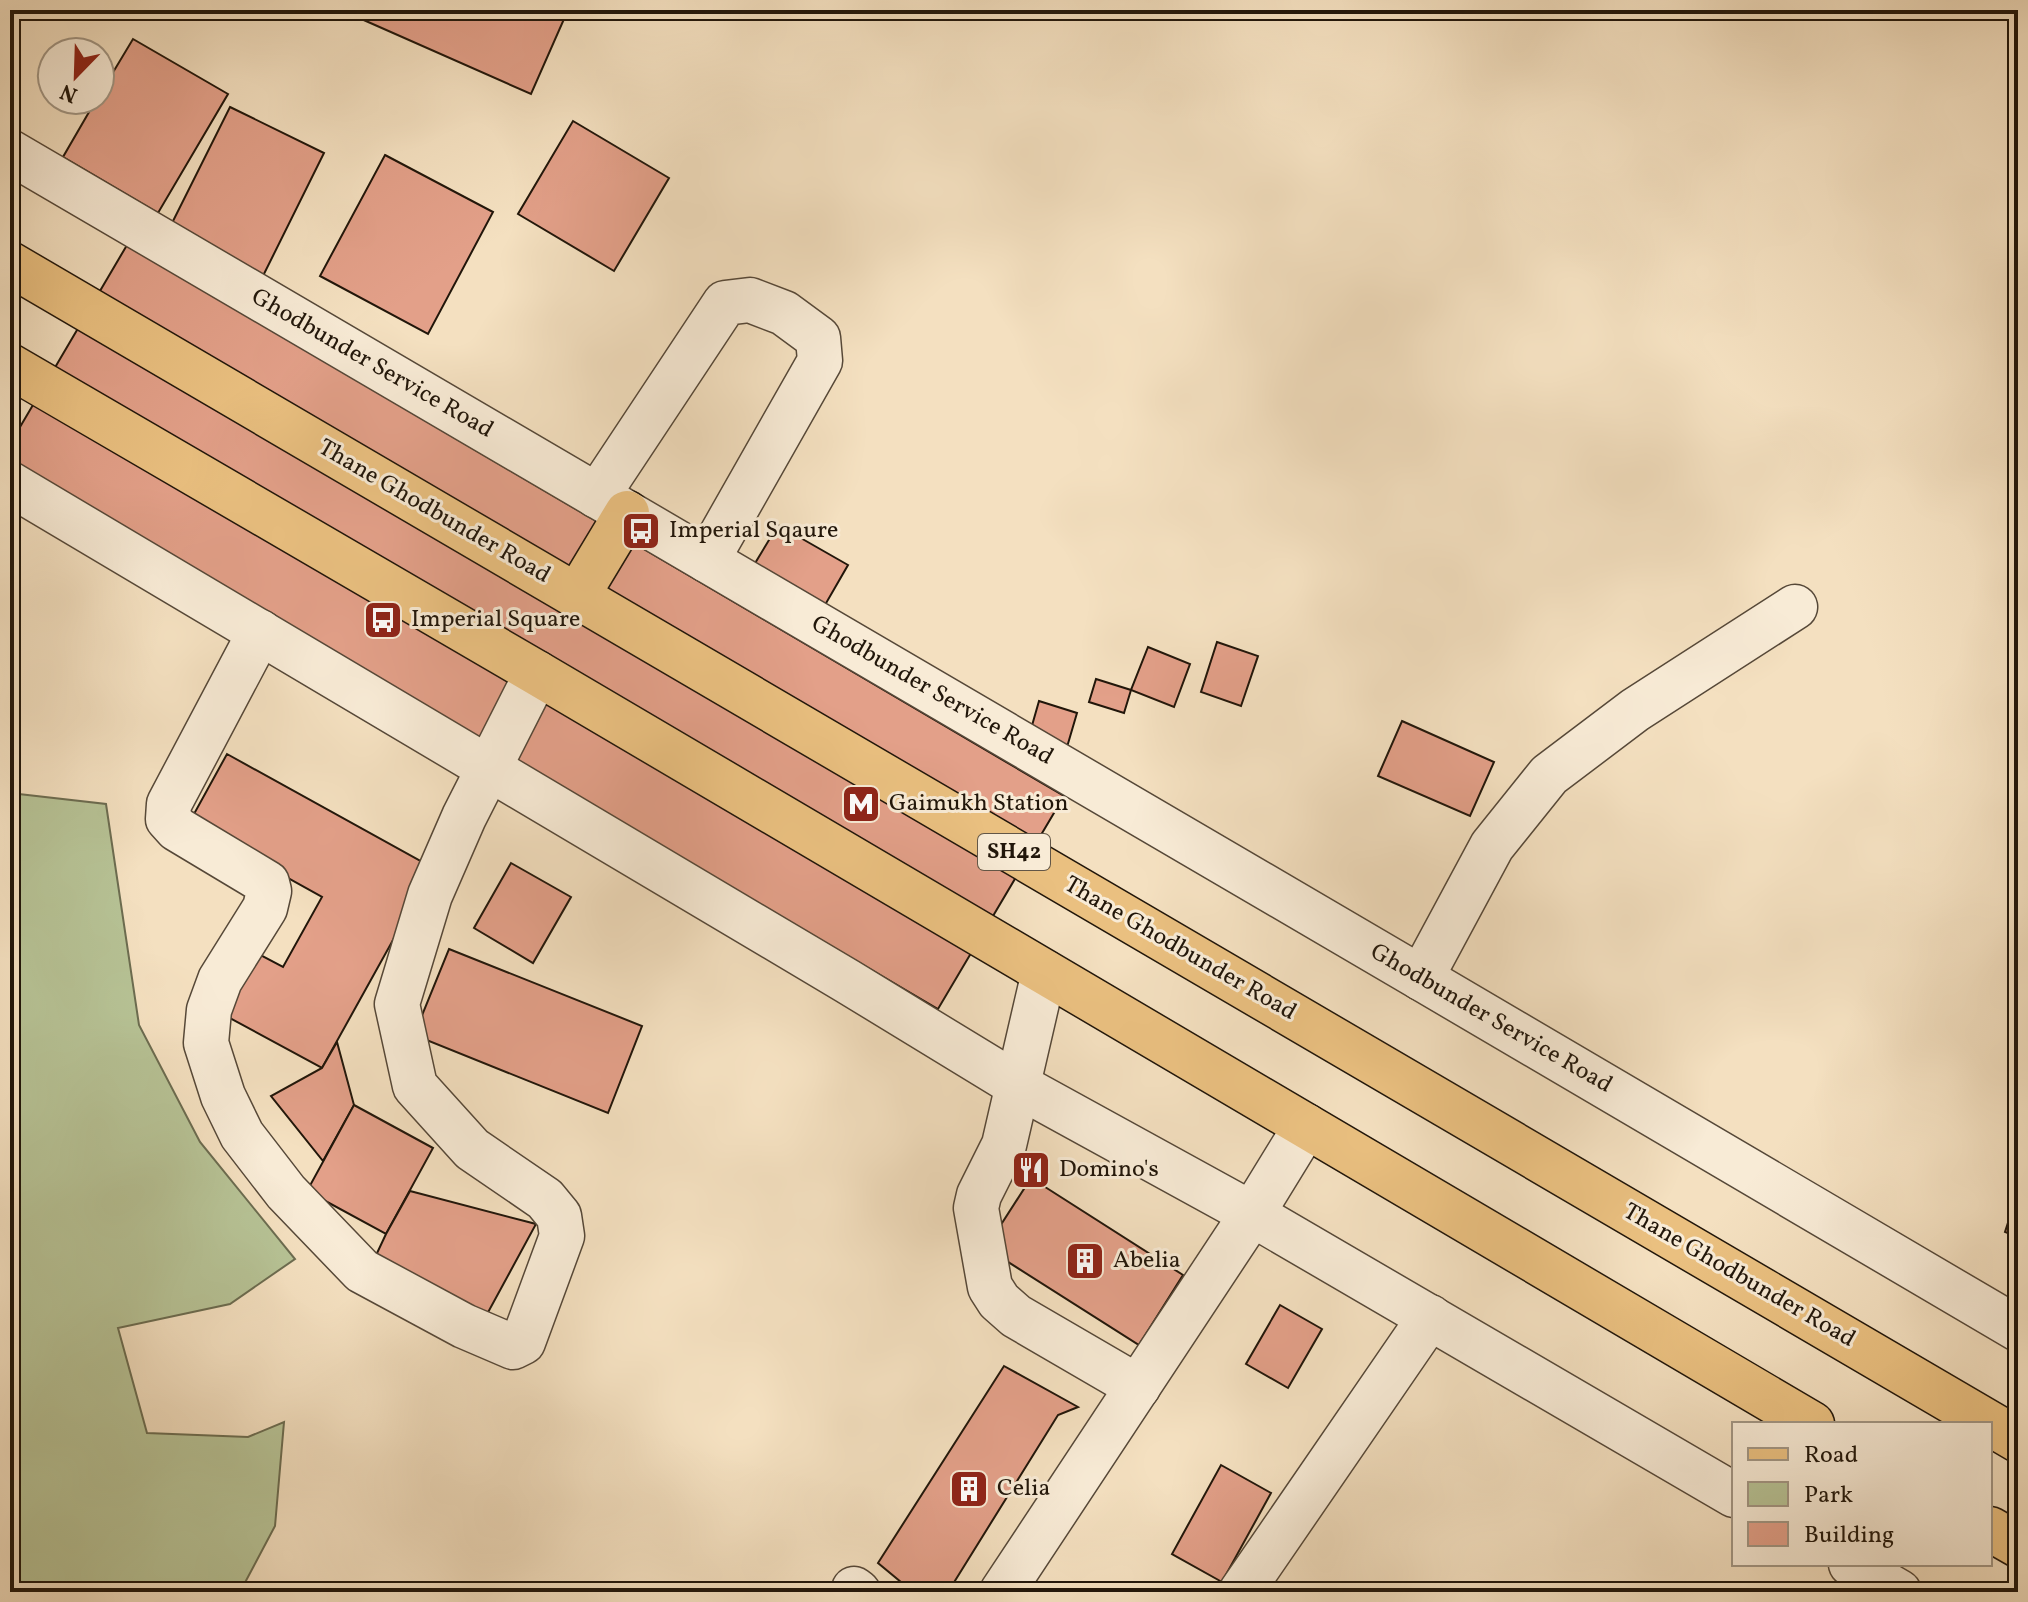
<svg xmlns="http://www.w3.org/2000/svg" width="2028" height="1602" font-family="Vollkorn,serif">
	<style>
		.green { fill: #b7c396; stroke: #6c6c50; stroke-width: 2 }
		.building { fill: #e3a089; stroke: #21160a; stroke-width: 2 }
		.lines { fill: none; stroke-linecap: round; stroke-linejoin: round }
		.minor-casing { stroke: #564838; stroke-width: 47 }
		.major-casing { stroke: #21160a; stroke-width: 47 }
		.minor { stroke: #f8ebd6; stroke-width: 44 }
		.major { stroke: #eac080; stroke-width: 44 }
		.labels { text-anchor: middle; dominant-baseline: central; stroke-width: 6; stroke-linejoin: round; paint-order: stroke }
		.shield { fill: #f8ebd6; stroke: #625647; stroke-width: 2 }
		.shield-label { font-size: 22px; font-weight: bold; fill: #21160a }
		.street-label { font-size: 24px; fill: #21160a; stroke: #f8ebd6 }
		.poi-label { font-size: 24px; fill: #21160a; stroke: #f8ebd6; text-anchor: start }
	</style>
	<rect width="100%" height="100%" fill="#f4e0c0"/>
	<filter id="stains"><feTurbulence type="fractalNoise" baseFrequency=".0025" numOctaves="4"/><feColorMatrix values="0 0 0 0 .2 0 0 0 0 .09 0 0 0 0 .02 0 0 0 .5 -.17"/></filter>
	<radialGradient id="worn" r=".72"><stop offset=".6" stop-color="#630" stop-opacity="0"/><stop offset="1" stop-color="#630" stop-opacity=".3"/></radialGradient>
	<polygon class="green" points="10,793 106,804 139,1025 200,1142 295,1259 230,1304 118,1328 147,1433 248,1437 284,1422 275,1526 240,1592 10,1592"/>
	<g class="building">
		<polygon points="341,10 568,10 531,94"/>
		<polygon points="133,39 228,94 158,213 63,157 96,100 100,100 100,94"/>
		<polygon points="230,107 324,153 259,284 165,237"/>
		<polygon points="573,121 669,178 614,271 518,214"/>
		<polygon points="385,155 493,212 428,334 320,276"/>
		<polygon points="127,245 1064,796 938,1009 10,464 10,444"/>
		<polygon points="778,525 848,565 825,605 754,565"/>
		<polygon points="1217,642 1258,656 1241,706 1201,692"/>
		<polygon points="1148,647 1190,664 1174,707 1131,690"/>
		<polygon points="1096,679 1131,690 1124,713 1089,702"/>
		<polygon points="1039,701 1077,713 1067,747 1029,736"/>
		<polygon points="1402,721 1494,762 1470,816 1378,776"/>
		<polygon points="227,754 433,868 322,1068 215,1010 249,949 283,967 322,897 189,823"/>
		<polygon points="511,863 571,897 533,963 474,928"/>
		<polygon points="449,949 642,1026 608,1113 414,1035"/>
		<polygon points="337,1042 354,1105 323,1161 271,1096 322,1068"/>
		<polygon points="354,1105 433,1148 386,1234 307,1191"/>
		<polygon points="1031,1178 1183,1275 1139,1345 986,1248"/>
		<polygon points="410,1191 536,1224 479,1329 370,1268 386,1234"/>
		<polygon points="2018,1192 2018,1237 2005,1232"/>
		<polygon points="1280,1305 1322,1329 1288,1388 1246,1364"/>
		<polygon points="1004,1366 1078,1407 1058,1415 948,1592 913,1592 878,1563"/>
		<polygon points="1221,1465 1271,1493 1222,1582 1172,1554"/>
	</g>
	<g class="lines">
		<g class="minor-casing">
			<g id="minor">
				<polyline points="10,152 1421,978 2018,1329"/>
				<polyline points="10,484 847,981 1019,1086 1252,1214 1734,1495"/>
				<polyline points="597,496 725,303 750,300 784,313 818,338 820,361 707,560"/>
				<polyline points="260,632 169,804 168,819 177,829 267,883 269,891 265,908 220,980 209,1010 206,1043 223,1096 242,1135 286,1192 362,1271 464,1326 513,1347 523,1342 562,1236 559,1216 545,1199 472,1149 415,1086 397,1004 430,895 464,817 537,673"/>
				<polyline points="1044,972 1004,1145 979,1195 976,1208 990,1287 999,1301 1016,1316 1138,1387"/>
				<polyline points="1421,978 1492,846 1549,775 1635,710 1795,607"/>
				<polyline points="1851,1564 1899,1592"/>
				<polyline points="854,1589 858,1592"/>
				<polyline points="1002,1592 1252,1214 1306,1126"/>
				<polyline points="1241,1592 1430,1317"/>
			</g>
		</g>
		<g class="major-casing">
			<g id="major">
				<polyline points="10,264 2018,1440"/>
				<polyline points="10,366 537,673 1812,1424"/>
				<polyline points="577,596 627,513"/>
				<polyline points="1990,1529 2018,1545"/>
			</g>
		</g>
		<use href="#minor" class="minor"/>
		<use href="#major" class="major"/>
	</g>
	<defs>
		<g id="bus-square" transform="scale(2)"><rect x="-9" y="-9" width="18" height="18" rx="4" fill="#8f2418" stroke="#f8ebd6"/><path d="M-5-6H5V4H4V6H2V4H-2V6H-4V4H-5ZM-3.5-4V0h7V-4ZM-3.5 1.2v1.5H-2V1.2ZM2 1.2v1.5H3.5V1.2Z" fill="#fff"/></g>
		<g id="metro-square" transform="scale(2)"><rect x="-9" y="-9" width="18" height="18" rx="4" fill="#8f2418" stroke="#f8ebd6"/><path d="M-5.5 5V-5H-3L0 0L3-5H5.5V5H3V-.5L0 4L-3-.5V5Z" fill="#fff"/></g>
		<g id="restaurant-square" transform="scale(2)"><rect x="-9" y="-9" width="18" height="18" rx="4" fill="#8f2418" stroke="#f8ebd6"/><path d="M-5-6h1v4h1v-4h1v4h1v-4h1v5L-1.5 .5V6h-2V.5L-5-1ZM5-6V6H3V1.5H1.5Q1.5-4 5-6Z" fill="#fff"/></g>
		<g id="building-square" transform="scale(2)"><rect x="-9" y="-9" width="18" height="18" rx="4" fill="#8f2418" stroke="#f8ebd6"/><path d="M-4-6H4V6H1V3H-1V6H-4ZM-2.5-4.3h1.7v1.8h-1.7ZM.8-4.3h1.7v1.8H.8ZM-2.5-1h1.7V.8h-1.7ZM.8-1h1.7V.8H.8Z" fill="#fff"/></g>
	</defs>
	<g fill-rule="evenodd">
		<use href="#bus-square" x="641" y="531"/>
		<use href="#bus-square" x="383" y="620"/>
		<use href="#metro-square" x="861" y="804"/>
		<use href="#restaurant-square" x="1031" y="1170"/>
		<use href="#building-square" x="1085" y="1261"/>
		<use href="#building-square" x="969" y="1489"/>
	</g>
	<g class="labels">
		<rect class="shield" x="978" y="834" width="72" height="36" rx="6"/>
		<g class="shield-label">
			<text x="1014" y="852">SH42</text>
		</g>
		<g class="street-label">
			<text transform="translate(372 364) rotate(30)">Ghodbunder Service Road</text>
			<text transform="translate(434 512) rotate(30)">Thane Ghodbunder Road</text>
			<text transform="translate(932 691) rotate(30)">Ghodbunder Service Road</text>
			<text transform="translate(1180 949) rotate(30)">Thane Ghodbunder Road</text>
			<text transform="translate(1491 1019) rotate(30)">Ghodbunder Service Road</text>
			<text transform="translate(1739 1276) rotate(30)">Thane Ghodbunder Road</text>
		</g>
		<g class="poi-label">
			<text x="669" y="531">Imperial Sqaure</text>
			<text x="411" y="620">Imperial Square</text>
			<text x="889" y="804">Gaimukh Station</text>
			<text x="1059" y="1170">Domino's</text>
			<text x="1113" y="1261">Abelia</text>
			<text x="997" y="1489">Celia</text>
		</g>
	</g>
	<rect width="2028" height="1602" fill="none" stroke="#f4e0c0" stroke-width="40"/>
	<rect x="12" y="12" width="2004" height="1578" fill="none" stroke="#21160a" stroke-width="4"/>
	<rect x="20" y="20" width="1988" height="1562" fill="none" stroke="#21160a" stroke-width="2"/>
	<rect x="1732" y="1422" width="260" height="144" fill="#f8ebd6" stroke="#a29684" stroke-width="2"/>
	<rect x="1748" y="1448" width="40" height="12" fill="#eac080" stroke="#a29684" stroke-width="2"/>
	<text x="1804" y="1462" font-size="24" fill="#21160a">Road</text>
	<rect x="1748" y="1482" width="40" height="24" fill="#b7c396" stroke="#a29684" stroke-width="2"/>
	<text x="1804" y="1502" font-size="24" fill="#21160a">Park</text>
	<rect x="1748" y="1522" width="40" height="24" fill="#e3a089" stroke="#a29684" stroke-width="2"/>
	<text x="1804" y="1542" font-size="24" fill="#21160a">Building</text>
	<g transform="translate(76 76) rotate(203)"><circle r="38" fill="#f8ebd6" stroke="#a29684" stroke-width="2"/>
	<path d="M0-6L14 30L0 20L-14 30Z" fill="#8f2418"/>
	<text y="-12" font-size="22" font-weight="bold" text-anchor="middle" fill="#21160a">N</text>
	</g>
	<rect width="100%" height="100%" filter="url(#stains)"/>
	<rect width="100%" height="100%" fill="url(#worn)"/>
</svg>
